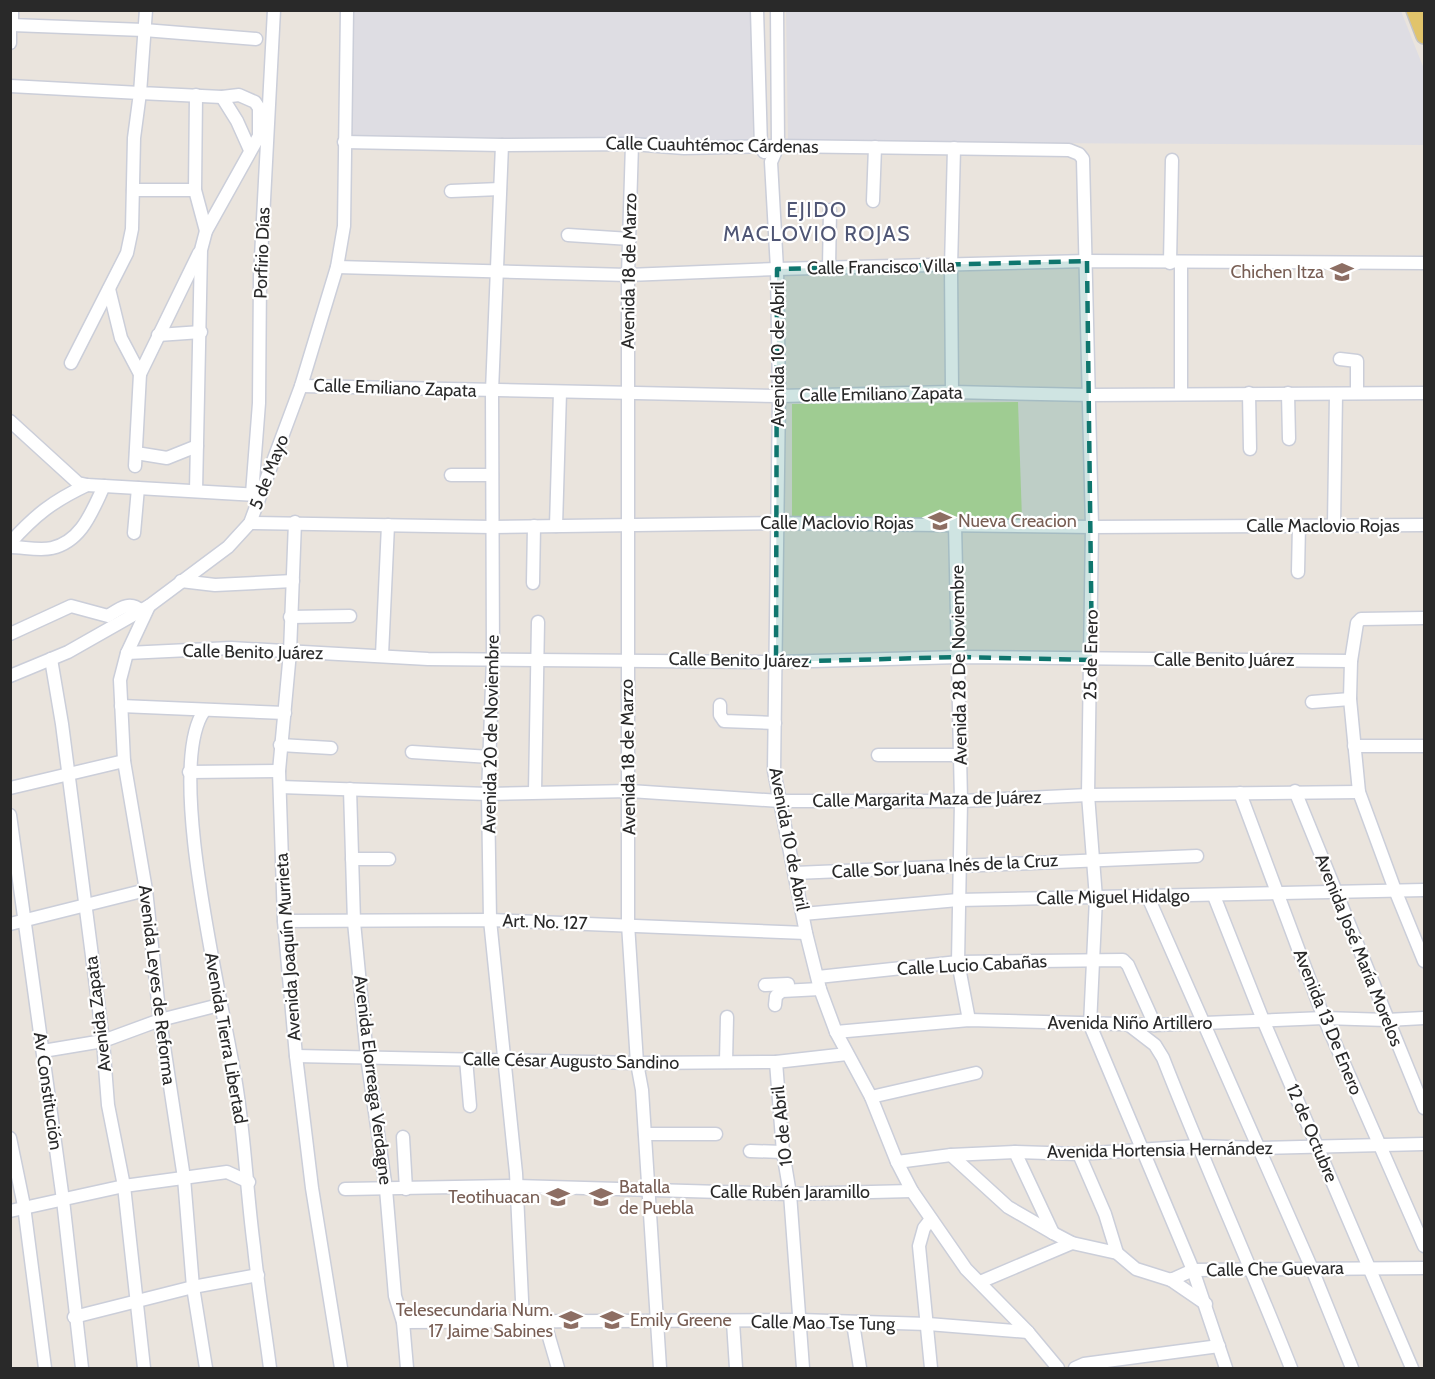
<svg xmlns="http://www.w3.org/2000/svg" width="1435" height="1379" font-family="Cabin,sans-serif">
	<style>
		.industrial { fill: #dedde3 }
		.pitch { fill: #c4e19c }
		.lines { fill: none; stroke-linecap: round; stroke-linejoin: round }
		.minor-casing { stroke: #cbced9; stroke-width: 15 }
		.major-casing { stroke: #c3c3c3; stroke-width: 18 }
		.minor { stroke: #fff; stroke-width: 12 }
		.major { stroke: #e1c46b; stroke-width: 15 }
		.marked { fill: #0f766e; fill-opacity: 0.2; stroke: #0f766e; stroke-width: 4.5; stroke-dasharray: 12 8; stroke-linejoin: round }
		.labels { text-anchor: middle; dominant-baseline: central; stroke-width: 4.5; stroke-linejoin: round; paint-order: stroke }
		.street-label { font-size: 18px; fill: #292929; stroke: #fff }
		.education-label { font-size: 18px; fill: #785e54; stroke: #fff; text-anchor: end }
		.quarter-label { font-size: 21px; letter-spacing: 1.5px; fill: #4f5675; stroke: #fff }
	</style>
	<rect width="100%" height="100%" fill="#eae4dd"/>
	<g class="industrial">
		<polygon points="351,11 752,11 753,143 349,139"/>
		<polygon points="786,11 1401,11 1424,69 1424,145 788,142"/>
	</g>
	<polygon class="pitch" points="1018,402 1022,519 792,518 792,404"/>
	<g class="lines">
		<g class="minor-casing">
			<g id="minor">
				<polyline points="12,10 12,25 144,30 256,39"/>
				<polyline points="146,10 140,93 222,97 239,95 255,102 259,108 259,136 206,231 201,250 196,491"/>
				<polyline points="757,10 761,147 764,152"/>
				<polyline points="777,10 778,146 771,162 777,269 779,396 774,771 806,933 820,989 836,1032 871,1097 897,1162 912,1191 966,1269 1028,1332 1058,1368"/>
				<polyline points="10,25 10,43"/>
				<polyline points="10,86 140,93 134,138 132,229 127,253 71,363"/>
				<polyline points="196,95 195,190 206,231"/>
				<polyline points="222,97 237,121 250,150"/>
				<polyline points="344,142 502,145 632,144 684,148 778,146 1069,150 1079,154 1083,159 1092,527 1088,795 1096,898 1090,1025 1193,1270 1226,1368"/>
				<polyline points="632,144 628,275 628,924 637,1063 642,1090 660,1368"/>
				<polyline points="502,145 492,391 493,658 488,794 490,920 516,1173 523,1321"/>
				<polyline points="133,190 195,190"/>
				<polyline points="451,191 500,189"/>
				<polyline points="873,201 875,147"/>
				<polyline points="568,235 630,239"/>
				<polyline points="1170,263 1172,160"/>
				<polyline points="337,267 628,275 777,269 1087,261 1424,263"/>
				<polyline points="829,268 830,210"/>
				<polyline points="109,289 121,338 140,374 199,253"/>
				<polyline points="158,335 201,332"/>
				<polyline points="1340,359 1357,361 1357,393"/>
				<polyline points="301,386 779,396 952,392 1090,395 1424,393"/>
				<polyline points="952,392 951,267 954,148"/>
				<polyline points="1181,393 1181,263"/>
				<polyline points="1249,393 1250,449"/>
				<polyline points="1288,393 1289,439"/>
				<polyline points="10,421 78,483 87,485 258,495"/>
				<polyline points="136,453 167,458 197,446"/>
				<polyline points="135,466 140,374"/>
				<polyline points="451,475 492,475"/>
				<polyline points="252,494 259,403 260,276 274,10"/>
				<polyline points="295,522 290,652 279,771 284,921 296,1056 312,1188 341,1368"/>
				<polyline points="250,523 492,527 776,523 1092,527 1424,525"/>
				<polyline points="955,524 961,801 958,962 969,1020"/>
				<polyline points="1334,525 1336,394"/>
				<polyline points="556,526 560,392"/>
				<polyline points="134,533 138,488"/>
				<path d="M10,543C35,515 53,501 87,485"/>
				<path d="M10,547C23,547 40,551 52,548C82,541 92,511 104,486"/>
				<polyline points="1298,572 1299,525"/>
				<polyline points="181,581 215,585 293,581"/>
				<polyline points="533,583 534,526"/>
				<polyline points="149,606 127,653 120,680 124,761 146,890 160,1020 184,1178 193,1287 206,1368"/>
				<polyline points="290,617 350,616"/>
				<polyline points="1424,618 1361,619 1357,623 1351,661 1350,699 1359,792 1395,890 1424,961"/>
				<path d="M10,634L71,606L108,616C119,609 130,600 141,611"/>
				<polyline points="127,653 231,648 428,659 776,662 960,657 1351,661"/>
				<polyline points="382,655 388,525"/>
				<polyline points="51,659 62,724 103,1041 108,1105 124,1186 144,1368"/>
				<polyline points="10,676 68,652 149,606 228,547 250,523 301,386 337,267 344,226 347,10"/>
				<polyline points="1312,702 1350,699"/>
				<polyline points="720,705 720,715 724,721 775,723"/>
				<polyline points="121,706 285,713"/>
				<path d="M204,711C163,770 226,1013 237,1090C245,1142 247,1195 254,1247C258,1288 265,1328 270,1368"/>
				<polyline points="280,745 331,748"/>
				<polyline points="1354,746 1424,746"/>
				<polyline points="412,752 490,757"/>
				<polyline points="878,755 961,755"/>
				<polyline points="189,772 279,771"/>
				<polyline points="280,787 488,794 630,791 780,801 961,801 1088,795 1359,792"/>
				<polyline points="10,788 124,761"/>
				<polyline points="350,789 354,922 367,1057 386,1189 395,1296 403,1322 407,1368"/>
				<polyline points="1295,791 1424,1108"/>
				<polyline points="535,792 538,622"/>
				<polyline points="1240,793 1324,1018 1424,1246"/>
				<polyline points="10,815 63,1200 82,1368"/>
				<polyline points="352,859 389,859"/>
				<polyline points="795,873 1197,856"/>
				<polyline points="1214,896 1263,1020 1412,1368"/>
				<polyline points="1148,897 1312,1269 1352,1368"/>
				<polyline points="803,914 958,900 1424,890"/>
				<polyline points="284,921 490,920 806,933"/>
				<polyline points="10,924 146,890"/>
				<polyline points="818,977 958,962 1123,960 1128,965 1155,1025"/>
				<polyline points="765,985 788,984"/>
				<polyline points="775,1005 776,996 782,991 820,989"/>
				<path d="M1129,1025L1155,1045L1163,1058C1204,1163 1250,1264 1291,1368"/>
				<polyline points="836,1032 969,1020 1155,1025 1324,1018 1387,1020 1424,1018"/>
				<polyline points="43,1051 103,1041 160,1020 219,1005"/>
				<polyline points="296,1056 637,1063 776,1062 847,1054"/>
				<polyline points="466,1059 470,1106"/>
				<polyline points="726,1062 727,1017"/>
				<polyline points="776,1062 783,1152 790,1194 803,1368"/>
				<polyline points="871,1097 976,1073"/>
				<polyline points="645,1134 716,1134"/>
				<polyline points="403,1137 406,1189"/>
				<polyline points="10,1138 24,1206 45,1368"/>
				<polyline points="750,1151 783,1152"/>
				<polyline points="1015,1152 1053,1233"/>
				<polyline points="1079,1154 1105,1214 1117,1253"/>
				<polyline points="951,1155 1008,1207 1053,1233 1072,1243 1117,1253 1136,1269 1171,1280 1193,1270 1424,1268"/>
				<polyline points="897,1162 951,1155 1015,1152 1079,1154 1197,1146 1260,1148 1424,1144"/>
				<polyline points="345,1189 516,1186 790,1194 912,1191"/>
				<polyline points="10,1211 124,1186 227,1172 249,1182"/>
				<polyline points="1171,1280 1206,1304"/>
				<polyline points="980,1282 1072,1243"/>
				<polyline points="74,1317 193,1287 258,1275"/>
				<polyline points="544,1320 558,1368"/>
				<polyline points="403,1322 799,1320 928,1324 1028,1332"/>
				<polyline points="733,1322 736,1368"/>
				<polyline points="853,1323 860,1368"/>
				<polyline points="931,1368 919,1246 924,1228 931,1219"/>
				<polyline points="1075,1368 1084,1364 1219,1346"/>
			</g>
		</g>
		<g class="major-casing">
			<polyline id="major" points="1414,10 1424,36"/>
		</g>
		<use href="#minor" class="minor"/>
		<use href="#major" class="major"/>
	</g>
	<path class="marked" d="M1087,261L1092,660L960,657L776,662L777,269Z"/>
	<defs>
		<g id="school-bare" transform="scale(1.8)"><path d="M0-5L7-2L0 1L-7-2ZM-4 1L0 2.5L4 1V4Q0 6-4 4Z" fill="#8d6e63" stroke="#fff" stroke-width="2.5" paint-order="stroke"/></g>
	</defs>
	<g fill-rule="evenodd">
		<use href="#school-bare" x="1342" y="272"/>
		<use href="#school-bare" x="940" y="521"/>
		<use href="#school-bare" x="558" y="1197"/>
		<use href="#school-bare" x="601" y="1197"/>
		<use href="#school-bare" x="571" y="1320"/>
		<use href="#school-bare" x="612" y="1320"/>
	</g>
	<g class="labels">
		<g class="street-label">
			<text transform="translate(712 145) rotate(1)">Calle Cuauhtémoc Cárdenas</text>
			<text transform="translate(262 253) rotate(-88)">Porfirio Días</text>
			<text transform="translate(881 267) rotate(-1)">Calle Francisco Villa</text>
			<text transform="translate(629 271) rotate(-89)">Avenida 18 de Marzo</text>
			<text transform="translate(778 354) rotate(-90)">Avenida 10 de Abril</text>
			<text transform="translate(395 388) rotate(2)">Calle Emiliano Zapata</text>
			<text transform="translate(881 394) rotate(-1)">Calle Emiliano Zapata</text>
			<text transform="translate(269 472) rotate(-69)">5 de Mayo</text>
			<text x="837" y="523">Calle Maclovio Rojas</text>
			<text x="1323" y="526">Calle Maclovio Rojas</text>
			<text transform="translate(253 652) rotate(1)">Calle Benito Juárez</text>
			<text transform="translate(1091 655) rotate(-89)">25 de Enero</text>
			<text transform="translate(739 660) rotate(1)">Calle Benito Juárez</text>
			<text x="1224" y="660">Calle Benito Juárez</text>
			<text transform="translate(959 665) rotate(-91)">Avenida 28 De Noviembre</text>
			<text transform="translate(491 734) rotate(-89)">Avenida 20 de Noviembre</text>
			<text transform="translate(628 757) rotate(-91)">Avenida 18 de Marzo</text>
			<text transform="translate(927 799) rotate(-1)">Calle Margarita Maza de Juárez</text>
			<text transform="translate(789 839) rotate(79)">Avenida 10 de Abril</text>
			<text transform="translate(945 866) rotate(-3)">Calle Sor Juana Inés de la Cruz</text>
			<text transform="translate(1113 897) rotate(-1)">Calle Miguel Hidalgo</text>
			<text transform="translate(545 922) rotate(2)">Art. No. 127</text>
			<text transform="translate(288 947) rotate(-94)">Avenida Joaquín Murrieta</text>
			<text transform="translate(1359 950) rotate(68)">Avenida José María Morelos</text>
			<text transform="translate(972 965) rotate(-3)">Calle Lucio Cabañas</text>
			<text transform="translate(157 985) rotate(83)">Avenida Leyes de Reforma</text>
			<text transform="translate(98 1014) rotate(-97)">Avenida Zapata</text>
			<text transform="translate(1328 1022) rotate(68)">Avenida 13 De Enero</text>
			<text x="1130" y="1023">Avenida Niño Artillero</text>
			<text transform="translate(226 1038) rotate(80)">Avenida Tierra Libertad</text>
			<text transform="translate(571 1061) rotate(1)">Calle César Augusto Sandino</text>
			<text transform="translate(373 1080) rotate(83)">Avenida Elorreaga Verdagne</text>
			<text transform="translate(48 1091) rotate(82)">Av Constitución</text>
			<text transform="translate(782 1126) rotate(-96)">10 de Abril</text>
			<text transform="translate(1312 1133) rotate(67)">12 de Octubre</text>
			<text transform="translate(1160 1150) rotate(-1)">Avenida Hortensia Hernández</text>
			<text x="790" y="1192">Calle Rubén Jaramillo</text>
			<text transform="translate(1275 1269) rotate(-1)">Calle Che Guevara</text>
			<text transform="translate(823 1323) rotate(1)">Calle Mao Tse Tung</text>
		</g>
		<g class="education-label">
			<text x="1324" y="272">Chichen Itza</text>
			<text x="958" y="521" text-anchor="start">Nueva Creacion</text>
			<text x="619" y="1187" text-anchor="start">Batalla<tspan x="619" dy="21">de Puebla</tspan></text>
			<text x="540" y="1197">Teotihuacan</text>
			<text x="553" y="1310">Telesecundaria Num.<tspan x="553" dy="21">17 Jaime Sabines</tspan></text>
			<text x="630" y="1320" text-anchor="start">Emily Greene</text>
		</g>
		<g class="quarter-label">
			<text x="817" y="209">EJIDO<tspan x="817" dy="24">MACLOVIO ROJAS</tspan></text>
		</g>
	</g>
	<rect width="1435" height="1379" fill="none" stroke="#292929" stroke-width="24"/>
</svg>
